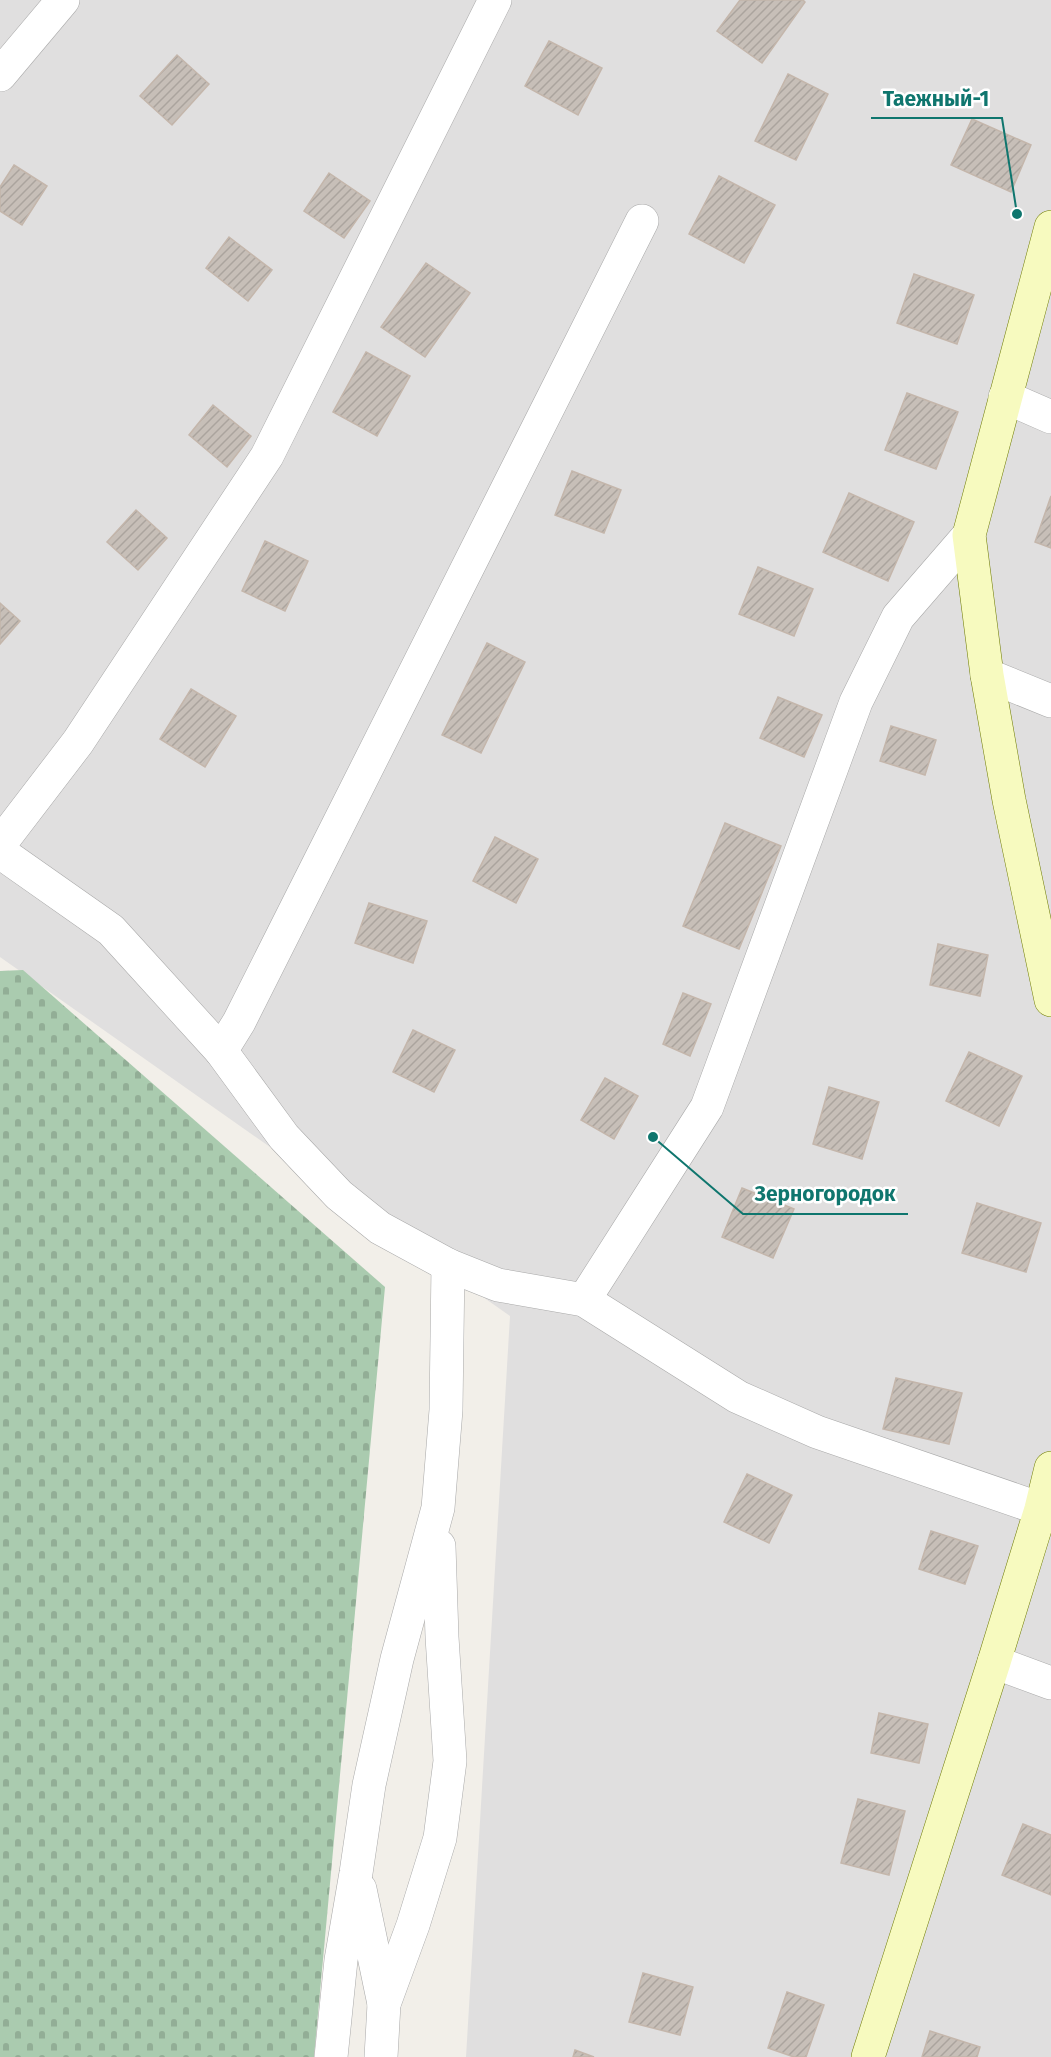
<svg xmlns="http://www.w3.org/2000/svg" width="1051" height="2057" font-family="'Fira Sans',sans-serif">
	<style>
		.residential { fill: #e0dfdf }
		.cemetery { fill: url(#cemetery-stones) }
		.building { fill: url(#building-hatch); stroke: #c4b6ab; stroke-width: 1.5 }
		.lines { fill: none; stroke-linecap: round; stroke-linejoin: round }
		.street-casing { stroke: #a9a9a9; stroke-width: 34 }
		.secondary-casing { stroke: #707d05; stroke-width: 34 }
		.street { stroke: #fff; stroke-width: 33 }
		.secondary { stroke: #f7fabf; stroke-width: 33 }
		.leader { fill: none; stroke: #0f766e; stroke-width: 2 }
		.callout-dot { fill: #0f766e; stroke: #fff; stroke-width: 2 }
		.callout-label { font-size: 21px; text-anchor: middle; font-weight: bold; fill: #0f766e; stroke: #fff; stroke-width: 5; stroke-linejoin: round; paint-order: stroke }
	</style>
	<defs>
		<pattern id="cemetery-stones" width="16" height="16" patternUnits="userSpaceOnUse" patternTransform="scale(1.5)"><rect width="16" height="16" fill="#aacbaf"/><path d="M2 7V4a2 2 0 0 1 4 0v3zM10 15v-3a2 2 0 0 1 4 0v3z" fill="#92ae96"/></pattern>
		<pattern id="building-hatch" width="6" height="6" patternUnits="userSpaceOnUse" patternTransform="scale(1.5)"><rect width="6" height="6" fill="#c7bfb8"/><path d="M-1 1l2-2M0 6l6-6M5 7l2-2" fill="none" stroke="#aba49e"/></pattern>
	</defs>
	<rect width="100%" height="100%" fill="#f2efe9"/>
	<polygon class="residential" points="0,0 1051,0 1051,2057 466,2057 510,1316 0,957"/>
	<polygon class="cemetery" points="23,970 385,1287 314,2057 0,2057 0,971"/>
	<g class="building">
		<polygon points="740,0 803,0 805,2 762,63 717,31"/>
		<polygon points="549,41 602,68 578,115 525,86"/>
		<polygon points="177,55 209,84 172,125 140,96"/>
		<polygon points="788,74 828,94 796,160 755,141"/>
		<polygon points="972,119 1031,145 1011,192 951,165"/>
		<polygon points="14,165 47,186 22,225 0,211 0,187"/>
		<polygon points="329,173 370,201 344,238 304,211"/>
		<polygon points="719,176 775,205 744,263 689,234"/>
		<polygon points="229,237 272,270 248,301 206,268"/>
		<polygon points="426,263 470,293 425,357 381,327"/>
		<polygon points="914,274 974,295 957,344 897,323"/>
		<polygon points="366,352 410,376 377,436 333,412"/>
		<polygon points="907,393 958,412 936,469 885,450"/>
		<polygon points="213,405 251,436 227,467 189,435"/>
		<polygon points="572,471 621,490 604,533 555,515"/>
		<polygon points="849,493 914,522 888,581 823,552"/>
		<polygon points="1051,496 1051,548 1035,542"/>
		<polygon points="136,510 167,538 138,570 107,542"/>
		<polygon points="265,541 308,561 285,611 242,591"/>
		<polygon points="758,567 813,589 794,636 739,614"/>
		<polygon points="0,603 20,621 0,644"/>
		<polygon points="487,643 525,662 481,753 442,735"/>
		<polygon points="191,689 236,716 205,767 160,739"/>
		<polygon points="778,697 822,715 804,757 760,738"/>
		<polygon points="891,726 936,740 925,775 880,761"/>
		<polygon points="725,823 781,846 739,949 683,926"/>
		<polygon points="495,837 538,859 516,903 473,881"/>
		<polygon points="369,903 427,921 413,963 355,943"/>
		<polygon points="938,944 988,955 980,996 930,985"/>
		<polygon points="683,993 711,1004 690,1056 663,1044"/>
		<polygon points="413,1030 455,1050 434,1092 393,1072"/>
		<polygon points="969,1052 1022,1076 999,1126 946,1101"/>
		<polygon points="605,1078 638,1096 614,1139 581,1120"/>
		<polygon points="829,1087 879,1102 862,1159 813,1144"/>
		<polygon points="742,1188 794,1209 773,1258 722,1237"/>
		<polygon points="977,1203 1041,1223 1026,1272 962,1253"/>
		<polygon points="896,1378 962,1393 949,1444 883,1429"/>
		<polygon points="747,1474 792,1495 769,1543 724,1522"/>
		<polygon points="931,1531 978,1546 965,1584 919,1569"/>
		<polygon points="879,1713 928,1724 919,1763 871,1753"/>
		<polygon points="858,1799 905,1811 889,1875 841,1863"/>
		<polygon points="1023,1824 1051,1835 1051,1895 1002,1875"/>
		<polygon points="643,1973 693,1987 680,2035 629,2022"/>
		<polygon points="787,1992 824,2005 806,2057 794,2057 768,2048"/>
		<polygon points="930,2031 980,2047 977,2057 922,2057"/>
		<polygon points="575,2050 594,2057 573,2057"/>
	</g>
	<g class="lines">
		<g class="street-casing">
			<g id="street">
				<polyline points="0,75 63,0"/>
				<polyline points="1005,397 1051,417"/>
				<polyline points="987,675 1051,701"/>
				<polyline points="0,844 78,742 267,456 495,0"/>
				<polyline points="0,852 111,930 221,1051 284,1137 339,1195 380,1228 448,1265 498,1285 584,1300 738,1397 817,1432 1041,1509"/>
				<polyline points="221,1051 239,1022 642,221"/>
				<polyline points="584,1300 707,1107 856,702 898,617 969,535"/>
				<polyline points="994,1662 1051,1683"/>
				<polyline points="360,1889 384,2004"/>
				<polyline points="331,2057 341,1960 356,1873 369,1785 397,1659 438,1508 446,1410 448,1265"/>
				<polyline points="381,2057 384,2004 413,1925 440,1838 450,1761 442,1637 439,1546"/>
			</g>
		</g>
		<g class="secondary-casing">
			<g id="secondary">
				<polyline points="1051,227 969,535 987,675 1009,800 1051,1000"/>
				<polyline points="868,2057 994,1662 1041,1509 1051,1468"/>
			</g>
		</g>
		<use href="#street" class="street"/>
		<use href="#secondary" class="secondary"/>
	</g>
	<path class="leader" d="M1017 214L1002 118H871M653 1137L743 1214H908"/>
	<g class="callout-dot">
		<circle cx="1017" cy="214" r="6"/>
		<circle cx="653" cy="1137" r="6"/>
	</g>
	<g class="callout-label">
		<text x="936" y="106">Таежный-1</text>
		<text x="825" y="1201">Зерногородок</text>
	</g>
</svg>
